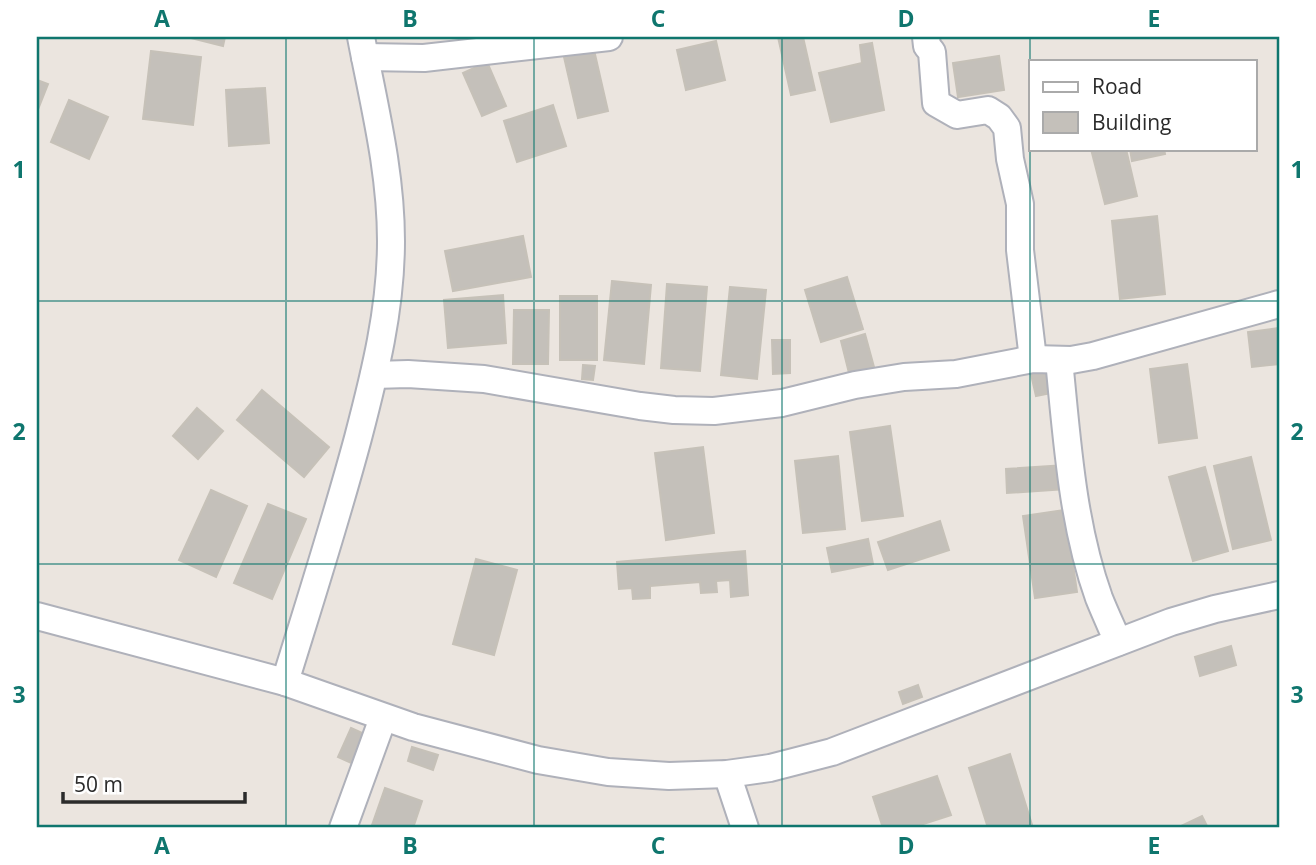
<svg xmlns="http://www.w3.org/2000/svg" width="1316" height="865" font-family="'Open Sans',sans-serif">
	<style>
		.building { fill: #c4c0ba; stroke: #c6c1b8; stroke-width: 2 }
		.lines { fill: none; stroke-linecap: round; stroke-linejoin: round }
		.street-casing { stroke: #afb1ba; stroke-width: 30 }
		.street { stroke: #fff; stroke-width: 26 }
		.grid { fill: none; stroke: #0f766e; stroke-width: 2; stroke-opacity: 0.55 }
		.neatline { fill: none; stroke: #0f766e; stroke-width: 2.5 }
		.grid-label { font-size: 23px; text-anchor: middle; font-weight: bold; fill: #0f766e }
	</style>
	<rect width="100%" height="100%" fill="#ebe5df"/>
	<g class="building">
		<polygon points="187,37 225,37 223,46"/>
		<polygon points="778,37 803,37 815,90 791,95"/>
		<polygon points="716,41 725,80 686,90 677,50"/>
		<polygon points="872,43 884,110 831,122 819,73 862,63 860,45"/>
		<polygon points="594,50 608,111 578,118 564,57"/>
		<polygon points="151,51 201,57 193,125 143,119"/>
		<polygon points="999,56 1004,90 958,97 953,63"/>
		<polygon points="487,62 506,106 482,116 463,73"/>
		<polygon points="37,80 48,84 37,112"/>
		<polygon points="265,88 269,143 229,146 226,90"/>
		<polygon points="69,100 108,117 89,159 51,142"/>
		<polygon points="553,105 566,146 517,162 504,121"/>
		<polygon points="1091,149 1126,149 1137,196 1105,204"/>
		<polygon points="1130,149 1164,149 1165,154 1132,161"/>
		<polygon points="1157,216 1165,294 1120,299 1112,221"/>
		<polygon points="523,236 531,277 453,291 445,251"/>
		<polygon points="847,277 863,329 821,342 805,290"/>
		<polygon points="612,281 651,285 644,364 604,360"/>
		<polygon points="667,284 707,287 700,371 661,368"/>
		<polygon points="730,287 766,290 757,379 721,375"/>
		<polygon points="503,295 506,343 448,348 444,300"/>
		<rect x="560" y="296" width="37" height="64"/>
		<polygon points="514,310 549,310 548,364 513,364"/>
		<polygon points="1279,328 1279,364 1252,367 1248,332"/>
		<polygon points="865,334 874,367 849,373 841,341"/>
		<polygon points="772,340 790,340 790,373 773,374"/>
		<polygon points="1187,364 1197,438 1159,443 1150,369"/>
		<polygon points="583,365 595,366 593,380 582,379"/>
		<polygon points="1051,366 1056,392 1036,396 1030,370"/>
		<polygon points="262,390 329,447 304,477 237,420"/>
		<polygon points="197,408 223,431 198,459 173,436"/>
		<polygon points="890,426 903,516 862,521 850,432"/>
		<polygon points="703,447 714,533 666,540 655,453"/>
		<polygon points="838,456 845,529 803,533 795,461"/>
		<polygon points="1251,457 1271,540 1233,549 1214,466"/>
		<polygon points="1065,465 1066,489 1007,493 1006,469"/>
		<polygon points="1205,467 1228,551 1193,561 1169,477"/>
		<polygon points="211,490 247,506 216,577 179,560"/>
		<polygon points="268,504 306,519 272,599 234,583"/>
		<polygon points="1065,510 1077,592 1035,598 1023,516"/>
		<polygon points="940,521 949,550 888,570 878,542"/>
		<polygon points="868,539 873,564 832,572 827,548"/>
		<polygon points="745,551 748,595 731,597 730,580 716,581 717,592 701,593 700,582 650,586 650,598 633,599 632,588 619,589 617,562"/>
		<polygon points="476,559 517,570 494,655 453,644"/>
		<polygon points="1231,646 1236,665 1200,676 1195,657"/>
		<polygon points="918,685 922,697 903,704 899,692"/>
		<polygon points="351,728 371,737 358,766 338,757"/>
		<polygon points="412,747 438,755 433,770 408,761"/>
		<polygon points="1010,754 1033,828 988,828 969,768"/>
		<polygon points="937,776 951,815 911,828 883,828 873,797"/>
		<polygon points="385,788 422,801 413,828 371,828"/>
		<polygon points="1202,816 1208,828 1177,828"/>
	</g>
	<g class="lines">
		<g class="street-casing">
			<g id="street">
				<polyline points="926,37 927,46 932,52 936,103 957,115 988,110 999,117 1007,128 1010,159 1020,204 1020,250 1033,359"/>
				<polyline points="365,57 424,58 609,37"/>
				<path d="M1059,360C1067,439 1072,523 1099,598C1105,613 1112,628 1118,642"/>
				<polyline points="374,375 408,374 484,379 640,406 674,410 714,411 782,403 855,385 904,377 956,374 1033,359 1071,360 1093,356 1279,304"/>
				<polyline points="37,616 285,682 413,727 538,760 608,772 669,776 727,774 770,768 832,752 1171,622 1215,609 1279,595"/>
				<path d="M285,682C310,601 336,520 358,438C375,373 391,309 391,241C391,171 374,105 361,37"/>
				<polyline points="727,774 745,828"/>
				<polyline points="343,828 383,718"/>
			</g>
		</g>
		<use href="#street" class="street"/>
	</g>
	<path class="grid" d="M286,37V828M534,37V828M782,37V828M1030,37V828M37,301H1279M37,564H1279"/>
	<rect width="1316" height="865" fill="none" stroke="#ffffff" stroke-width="77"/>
	<rect x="1029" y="60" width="228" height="91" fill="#ffffff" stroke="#aaaaaa" stroke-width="2"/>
	<rect x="1043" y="82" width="35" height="10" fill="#ffffff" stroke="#aaaaaa" stroke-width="2"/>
	<text x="1092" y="94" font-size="21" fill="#2b2b2b">Road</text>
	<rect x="1043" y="112" width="35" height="21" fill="#c4c0ba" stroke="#aaaaaa" stroke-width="2"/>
	<text x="1092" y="130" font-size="21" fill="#2b2b2b">Building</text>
	<path d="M63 792v10h182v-10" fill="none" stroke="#2b2b2b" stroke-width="3.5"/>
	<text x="74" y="792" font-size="21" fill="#2b2b2b" stroke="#ffffff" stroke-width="5" paint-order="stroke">50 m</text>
	<rect x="38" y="38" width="1240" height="788" class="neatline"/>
	<g class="grid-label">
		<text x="162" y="27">A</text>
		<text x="410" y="27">B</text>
		<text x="658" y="27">C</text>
		<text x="906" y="27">D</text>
		<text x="1154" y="27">E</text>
		<text x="19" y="178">1</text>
		<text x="1297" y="178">1</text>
		<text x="19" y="440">2</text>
		<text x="1297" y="440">2</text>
		<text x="19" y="703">3</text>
		<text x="1297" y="703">3</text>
		<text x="162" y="854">A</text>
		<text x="410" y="854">B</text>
		<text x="658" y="854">C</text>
		<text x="906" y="854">D</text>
		<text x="1154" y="854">E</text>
	</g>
</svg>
